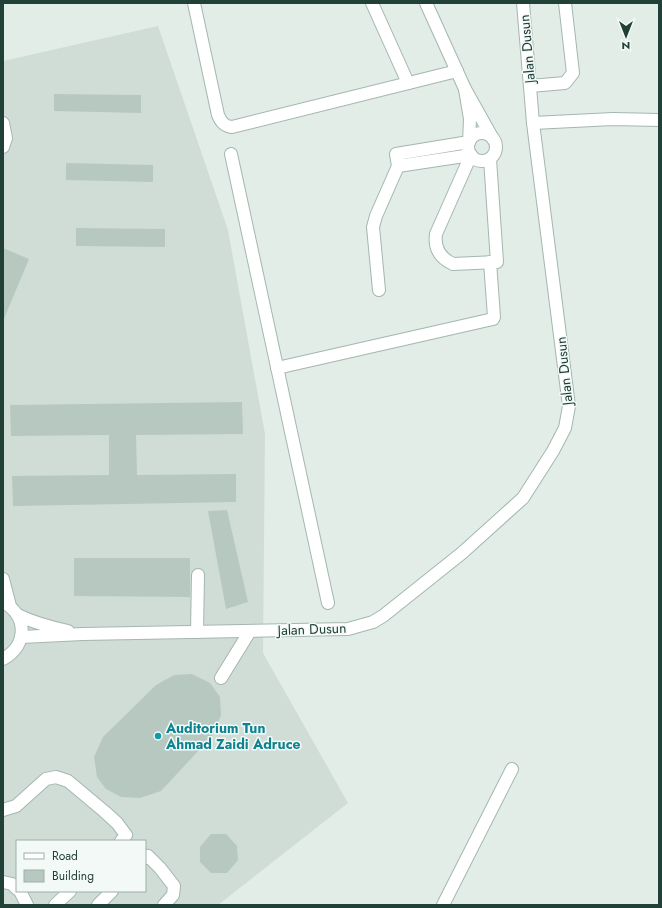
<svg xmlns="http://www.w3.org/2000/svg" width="662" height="908" font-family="Jost,sans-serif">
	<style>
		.built { fill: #d0ddd7; fill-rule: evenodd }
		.building { fill: #b7c8c1 }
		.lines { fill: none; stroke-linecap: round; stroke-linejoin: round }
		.minor-casing { stroke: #a4b6b0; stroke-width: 14 }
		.minor { stroke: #fff; stroke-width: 12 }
		.culture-dot { fill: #0f9aa8; stroke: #f3f9f6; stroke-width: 1.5 }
		.labels { text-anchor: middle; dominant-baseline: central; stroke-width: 3; stroke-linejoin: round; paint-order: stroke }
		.street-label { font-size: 14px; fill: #204038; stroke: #f3f9f6 }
		.culture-label { font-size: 14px; font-weight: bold; fill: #0d838f; stroke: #f3f9f6; text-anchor: start }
	</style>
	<rect width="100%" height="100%" fill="#e2ede8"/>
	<path class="built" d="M158,26L228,230L265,434L263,653L348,803L218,905H3V61ZM17,841H145V891H17Z"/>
	<g class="building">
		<polygon points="54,94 141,95 141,113 54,111"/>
		<polygon points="66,163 153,165 153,182 66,180"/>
		<polygon points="76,228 165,229 165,247 76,246"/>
		<polygon points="3,248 29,259 3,321"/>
		<polygon points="242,402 243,434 136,435 137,475 236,474 236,502 13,506 12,476 109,475 109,435 11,436 10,405"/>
		<polygon points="227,510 248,602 226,609 208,511"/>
		<polygon points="74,558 190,558 190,597 74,596"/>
		<polygon points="192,674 210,683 220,697 221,715 213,735 161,791 140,798 121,797 106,789 97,777 94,757 103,737 156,685 174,675"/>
		<polygon points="211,834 226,834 237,846 238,860 227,873 211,873 200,862 200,847"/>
	</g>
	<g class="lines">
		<g class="minor-casing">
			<g id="minor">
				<path d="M194,3L218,115C221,122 224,126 232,127L457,71"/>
				<polyline points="372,3 408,83"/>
				<polyline points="426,3 465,89 493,139"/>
				<polyline points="530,86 565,83 573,73 565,3"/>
				<polyline points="3,123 6,138 3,147"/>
				<polyline points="533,123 613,119 659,120"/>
				<circle cx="482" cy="147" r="14"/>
				<polyline points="231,154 328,603"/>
				<path d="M471,155L436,234C434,248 440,258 453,264L497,262L490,159"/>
				<polyline points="398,166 471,155"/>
				<polyline points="379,290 373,227 376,216 398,166 396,154 469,142 470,119 465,89"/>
				<polyline points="277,368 493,319 494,317 490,262"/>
				<polyline points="3,579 10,606"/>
				<path d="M3,602C28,616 28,645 3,659"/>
				<path d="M18,615C34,623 50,627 68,631"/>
				<polyline points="197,632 198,575"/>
				<polyline points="21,637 83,634 348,629 373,622 383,616 462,553 523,498 553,451 565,428 569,406 533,123 523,3"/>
				<polyline points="221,678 250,631"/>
				<polyline points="3,810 16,806 46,779 56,777 68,781 105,812 117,823 126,835 121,841"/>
				<polyline points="145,858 148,856 160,868 174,886 173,895 164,905"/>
				<polyline points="3,882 12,884 17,889"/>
				<polyline points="20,891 27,905"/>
				<polyline points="55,905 70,891"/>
				<polyline points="98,905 112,891"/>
				<polyline points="443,905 512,769"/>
			</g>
		</g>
		<use href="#minor" class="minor"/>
	</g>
	<circle class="culture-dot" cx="158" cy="736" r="4"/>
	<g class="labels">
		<g class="street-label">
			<text transform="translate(527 49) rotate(-95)">Jalan Dusun</text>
			<text transform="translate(564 371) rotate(-96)">Jalan Dusun</text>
			<text transform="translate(312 629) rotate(-2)">Jalan Dusun</text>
		</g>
		<g class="culture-label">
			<text x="166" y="728">Auditorium Tun<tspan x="166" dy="16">Ahmad Zaidi Adruce</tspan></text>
		</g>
	</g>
	<rect width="662" height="908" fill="none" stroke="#204038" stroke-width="8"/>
	<rect x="16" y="840" width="130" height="52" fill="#f3f9f6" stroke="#9fafaa"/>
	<rect x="24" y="853" width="20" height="6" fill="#ffffff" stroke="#9fafaa"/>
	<text x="52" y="860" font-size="12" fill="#204038">Road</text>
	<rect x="24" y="870" width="20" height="12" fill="#b7c8c1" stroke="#9fafaa"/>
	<text x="52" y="880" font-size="12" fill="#204038">Building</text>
	<g transform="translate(626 36) rotate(180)" stroke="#f3f9f6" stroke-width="3" paint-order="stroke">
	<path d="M0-3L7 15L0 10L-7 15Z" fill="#204038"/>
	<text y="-6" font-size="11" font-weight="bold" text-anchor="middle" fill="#204038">N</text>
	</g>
</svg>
